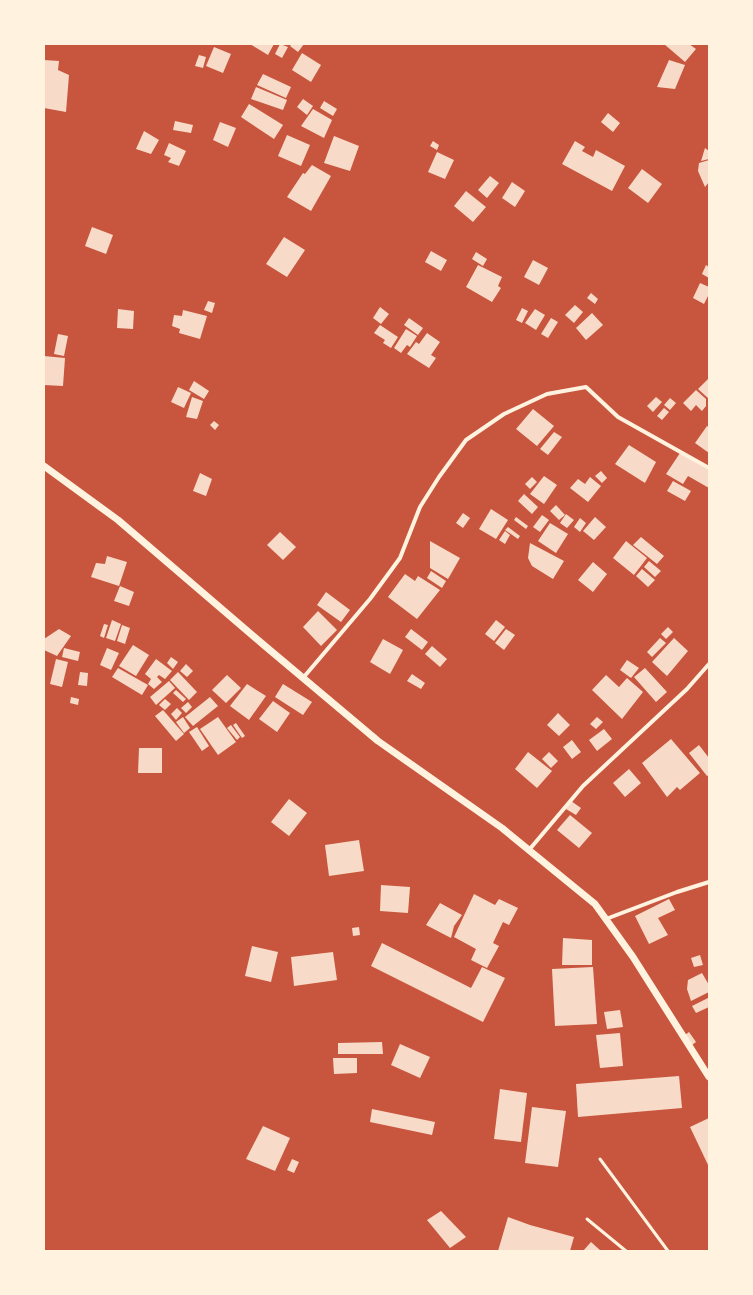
<svg xmlns="http://www.w3.org/2000/svg" width="753" height="1295" font-family="'Varela Round',sans-serif">
<rect width="100%" height="100%" fill="#c8553d"/>
<!-- building -->
<g fill="#f7dbc8">
<polygon points="250,44 274,44 268,55"/>
<polygon points="280,44 288,47 282,58 275,54"/>
<polygon points="292,44 304,44 298,52 290,46"/>
<polygon points="664,44 689,44 696,49 685,62"/>
<polygon points="214,47 231,54 223,73 206,66"/>
<polygon points="302,53 321,65 311,82 292,70"/>
<polygon points="199,55 206,57 203,68 195,66"/>
<polygon points="44,60 59,61 58,70 69,75 66,112 44,108"/>
<polygon points="669,60 685,65 675,89 657,87"/>
<polygon points="263,74 291,87 286,98 257,85"/>
<polygon points="256,87 287,100 283,110 251,99"/>
<polygon points="303,99 313,106 307,115 297,107"/>
<polygon points="324,101 337,109 333,116 320,108"/>
<polygon points="249,104 283,125 274,139 241,117"/>
<polygon points="313,109 332,120 324,138 301,126"/>
<polygon points="608,113 620,123 613,132 601,122"/>
<polygon points="175,121 193,125 191,133 173,130"/>
<polygon points="220,122 236,128 228,147 213,140"/>
<polygon points="144,131 159,140 151,154 136,149"/>
<polygon points="287,135 310,145 301,166 278,156"/>
<polygon points="334,136 359,146 350,171 324,163"/>
<polygon points="433,141 439,145 437,150 430,146"/>
<polygon points="575,141 585,147 582,151 593,157 596,150 625,166 612,191 562,164"/>
<polygon points="169,143 186,151 179,166 168,162 171,158 164,155"/>
<polygon points="705,148 709,151 709,159 701,161"/>
<polygon points="437,152 454,160 445,179 428,172"/>
<polygon points="709,160 709,182 705,187 698,171 699,163"/>
<polygon points="312,165 331,176 311,211 287,197 303,173 305,174"/>
<polygon points="642,169 662,184 648,203 628,188"/>
<polygon points="490,176 499,183 487,198 478,190"/>
<polygon points="512,182 525,191 515,207 502,198"/>
<polygon points="466,191 486,207 473,222 454,206"/>
<polygon points="92,227 113,235 106,254 85,246"/>
<polygon points="284,237 305,250 287,277 266,264"/>
<polygon points="431,251 447,260 441,271 425,262"/>
<polygon points="476,252 487,259 483,266 472,259"/>
<polygon points="533,260 548,268 539,285 524,277"/>
<polygon points="478,265 502,277 498,286 501,288 492,302 466,287"/>
<polygon points="706,265 709,267 709,278 702,274"/>
<polygon points="700,283 709,287 709,294 704,304 693,298"/>
<polygon points="591,293 598,299 595,304 587,298"/>
<polygon points="208,301 215,303 212,313 204,310"/>
<polygon points="575,305 583,312 574,323 565,315"/>
<polygon points="380,307 389,314 381,324 373,318"/>
<polygon points="522,308 528,311 522,323 516,320"/>
<polygon points="118,309 134,311 133,329 117,328"/>
<polygon points="535,309 545,315 536,330 525,323"/>
<polygon points="183,310 207,316 200,339 179,333 180,329 172,326 174,315 182,316"/>
<polygon points="592,313 603,325 586,340 576,328"/>
<polygon points="409,318 423,328 418,335 404,325"/>
<polygon points="551,318 558,322 548,338 541,334"/>
<polygon points="380,325 398,337 391,348 383,343 385,340 374,333"/>
<polygon points="406,329 417,336 410,347 407,345 401,353 394,348"/>
<polygon points="427,333 440,342 431,355 436,358 429,368 407,354 416,342 419,344"/>
<polygon points="58,334 68,336 64,356 54,354"/>
<polygon points="44,356 65,358 63,386 44,385"/>
<polygon points="709,378 709,399 698,389"/>
<polygon points="194,381 209,391 204,399 189,390"/>
<polygon points="178,387 191,393 184,408 171,402"/>
<polygon points="696,390 706,399 706,406 702,411 696,405 691,411 683,403"/>
<polygon points="192,397 203,401 197,419 186,417"/>
<polygon points="656,397 662,402 653,412 647,406"/>
<polygon points="670,398 676,403 670,410 664,405"/>
<polygon points="664,408 669,412 662,420 657,416"/>
<polygon points="533,409 554,426 537,446 516,429"/>
<polygon points="214,421 219,425 215,430 210,425"/>
<polygon points="707,426 709,427 709,453 695,443"/>
<polygon points="554,432 562,437 548,455 540,449"/>
<polygon points="629,445 656,462 645,483 615,464"/>
<polygon points="680,453 709,470 709,488 688,476 683,484 666,474"/>
<polygon points="601,471 607,478 602,483 595,476"/>
<polygon points="200,473 212,479 206,496 193,491"/>
<polygon points="544,476 557,485 544,504 530,494"/>
<polygon points="532,477 537,482 530,489 525,484"/>
<polygon points="590,477 601,486 588,502 570,488 578,479 585,484"/>
<polygon points="673,481 691,491 685,501 667,491"/>
<polygon points="524,494 538,507 532,514 518,501"/>
<polygon points="556,505 565,515 559,520 550,511"/>
<polygon points="491,509 508,520 496,539 479,529"/>
<polygon points="463,513 470,518 463,528 456,523"/>
<polygon points="566,514 574,520 567,528 560,523"/>
<polygon points="542,515 549,520 540,532 533,527"/>
<polygon points="516,517 528,526 526,529 514,520"/>
<polygon points="595,517 606,527 594,540 583,531"/>
<polygon points="580,518 586,523 580,532 574,527"/>
<polygon points="550,523 568,534 556,553 538,541"/>
<polygon points="508,527 520,536 518,539 505,530"/>
<polygon points="505,531 510,535 505,544 499,540"/>
<polygon points="280,532 296,547 283,560 267,545"/>
<polygon points="641,537 664,556 657,564 633,545"/>
<polygon points="430,541 460,558 448,579 430,568"/>
<polygon points="626,541 647,558 634,575 613,558"/>
<polygon points="530,543 564,561 553,579 532,566 528,558"/>
<polygon points="107,556 127,562 119,586 91,577 96,563 105,564"/>
<polygon points="649,561 661,571 655,577 644,567"/>
<polygon points="593,562 607,574 593,592 578,580"/>
<polygon points="642,569 655,580 648,587 636,576"/>
<polygon points="431,571 446,581 442,588 427,578"/>
<polygon points="405,574 415,581 418,576 440,590 417,619 388,597"/>
<polygon points="120,586 134,592 129,606 114,601"/>
<polygon points="326,592 350,610 341,622 317,605"/>
<polygon points="318,611 337,630 321,646 303,627"/>
<polygon points="112,620 121,624 115,641 106,638"/>
<polygon points="496,620 505,627 494,641 485,634"/>
<polygon points="104,624 108,625 104,638 100,636"/>
<polygon points="122,625 130,628 125,644 117,641"/>
<polygon points="668,627 673,632 666,639 661,634"/>
<polygon points="59,629 71,636 57,656 44,650 44,639"/>
<polygon points="411,629 428,642 422,650 405,637"/>
<polygon points="506,629 515,635 504,650 495,643"/>
<polygon points="660,638 666,643 652,657 647,652"/>
<polygon points="674,638 688,651 667,676 652,662"/>
<polygon points="383,639 403,650 390,674 370,662"/>
<polygon points="133,645 149,655 136,676 119,666"/>
<polygon points="432,646 447,659 440,667 425,654"/>
<polygon points="64,648 80,652 78,661 62,657"/>
<polygon points="107,648 119,653 111,670 100,665"/>
<polygon points="171,657 178,662 173,669 167,663"/>
<polygon points="56,659 68,662 62,687 50,684"/>
<polygon points="156,659 172,671 165,679 159,675 157,677 162,682 154,689 148,684 151,679 145,674"/>
<polygon points="627,660 639,668 631,678 620,670"/>
<polygon points="186,664 193,671 187,677 180,671"/>
<polygon points="118,668 148,685 142,695 112,677"/>
<polygon points="645,668 667,692 656,702 634,677"/>
<polygon points="80,672 88,673 87,686 78,685"/>
<polygon points="178,672 197,692 189,700 170,680"/>
<polygon points="412,674 425,683 421,689 407,681"/>
<polygon points="227,675 241,688 226,703 212,690"/>
<polygon points="606,675 619,687 627,678 643,692 622,719 592,690"/>
<polygon points="169,681 175,688 156,705 150,697"/>
<polygon points="247,684 266,696 249,720 230,706"/>
<polygon points="283,684 312,702 303,715 275,697"/>
<polygon points="176,690 186,699 183,702 173,693"/>
<polygon points="71,697 79,699 78,705 70,703"/>
<polygon points="210,697 218,706 193,726 185,717"/>
<polygon points="165,699 171,704 165,710 159,705"/>
<polygon points="273,701 290,713 277,732 259,719"/>
<polygon points="188,702 192,707 186,713 181,708"/>
<polygon points="177,708 182,713 176,720 171,714"/>
<polygon points="163,710 184,734 176,741 155,716"/>
<polygon points="558,713 570,725 559,736 547,725"/>
<polygon points="183,717 190,728 184,733 176,722"/>
<polygon points="218,717 236,742 218,755 200,729"/>
<polygon points="597,717 603,722 596,729 590,724"/>
<polygon points="236,723 245,736 242,738 233,725"/>
<polygon points="231,725 240,737 237,740 227,728"/>
<polygon points="197,727 209,746 202,751 189,732"/>
<polygon points="604,729 612,739 597,751 589,740"/>
<polygon points="671,739 700,773 680,790 677,787 667,797 642,763"/>
<polygon points="572,740 581,752 572,759 563,747"/>
<polygon points="699,745 709,758 709,775 707,776 689,753"/>
<polygon points="139,748 162,748 162,773 138,773"/>
<polygon points="528,752 552,771 537,788 515,769"/>
<polygon points="549,752 558,761 551,768 542,759"/>
<polygon points="629,769 641,783 625,797 613,783"/>
<polygon points="289,799 307,813 289,836 271,822"/>
<polygon points="571,801 581,808 576,815 566,809"/>
<polygon points="570,815 592,833 579,848 557,830"/>
<polygon points="359,840 364,871 329,876 325,845"/>
<polygon points="381,885 410,887 408,913 380,911"/>
<polygon points="474,894 495,905 499,899 518,908 509,925 503,922 493,943 499,946 487,968 471,960 476,949 454,937"/>
<polygon points="669,899 675,910 658,918 668,935 649,944 635,916"/>
<polygon points="440,903 462,915 454,926 451,938 426,925"/>
<polygon points="359,927 360,935 353,936 352,928"/>
<polygon points="563,938 592,940 592,965 562,965"/>
<polygon points="382,943 471,988 482,967 505,978 483,1022 371,966"/>
<polygon points="252,946 278,952 271,982 245,976"/>
<polygon points="333,952 337,980 294,986 291,957"/>
<polygon points="700,955 703,965 694,967 691,958"/>
<polygon points="593,967 597,1024 555,1026 552,969"/>
<polygon points="702,973 709,985 709,992 691,1001 687,989 688,980"/>
<polygon points="708,998 709,1007 696,1013 692,1006"/>
<polygon points="620,1010 623,1027 607,1029 604,1012"/>
<polygon points="689,1032 696,1042 692,1045 685,1035"/>
<polygon points="620,1033 623,1066 600,1068 596,1035"/>
<polygon points="382,1042 383,1054 338,1054 338,1043"/>
<polygon points="400,1044 430,1057 420,1078 391,1065"/>
<polygon points="333,1058 357,1058 357,1073 334,1074"/>
<polygon points="679,1076 682,1108 578,1117 576,1084"/>
<polygon points="500,1089 527,1093 521,1142 494,1139"/>
<polygon points="532,1107 566,1111 558,1167 525,1163"/>
<polygon points="372,1109 435,1122 432,1135 370,1122"/>
<polygon points="709,1118 709,1167 690,1127"/>
<polygon points="263,1126 290,1138 275,1171 246,1159"/>
<polygon points="292,1159 299,1162 294,1173 287,1170"/>
<polygon points="441,1211 466,1237 450,1248 427,1220"/>
<polygon points="508,1217 530,1225 574,1237 570,1251 498,1251"/>
<polygon points="591,1242 601,1251 583,1251"/>
</g>
<g fill="none" stroke-linecap="round" stroke-linejoin="round">
<!-- service -->
<g stroke="#fff3e0" stroke-width="3">
<polyline points="600,1159 668,1251"/>
<polyline points="587,1219 626,1251"/>
</g>
<!-- minor -->
<g stroke="#fff3e0" stroke-width="4">
<polyline points="303,678 370,599 400,558 420,507 439,477 466,440 504,414 547,394 586,387 618,417 709,468"/>
<polyline points="529,850 583,786 687,689 709,664"/>
<polyline points="606,919 677,892 709,882"/>
</g>
<!-- tertiary -->
<polyline stroke="#fff3e0" stroke-width="7" points="44,466 118,520 265,646 378,741 502,828 595,904 633,957 709,1077"/>
</g>
<!-- border -->
<rect width="753" height="1295" fill="none" stroke="#fff3e0" stroke-width="90"/>
</svg>
